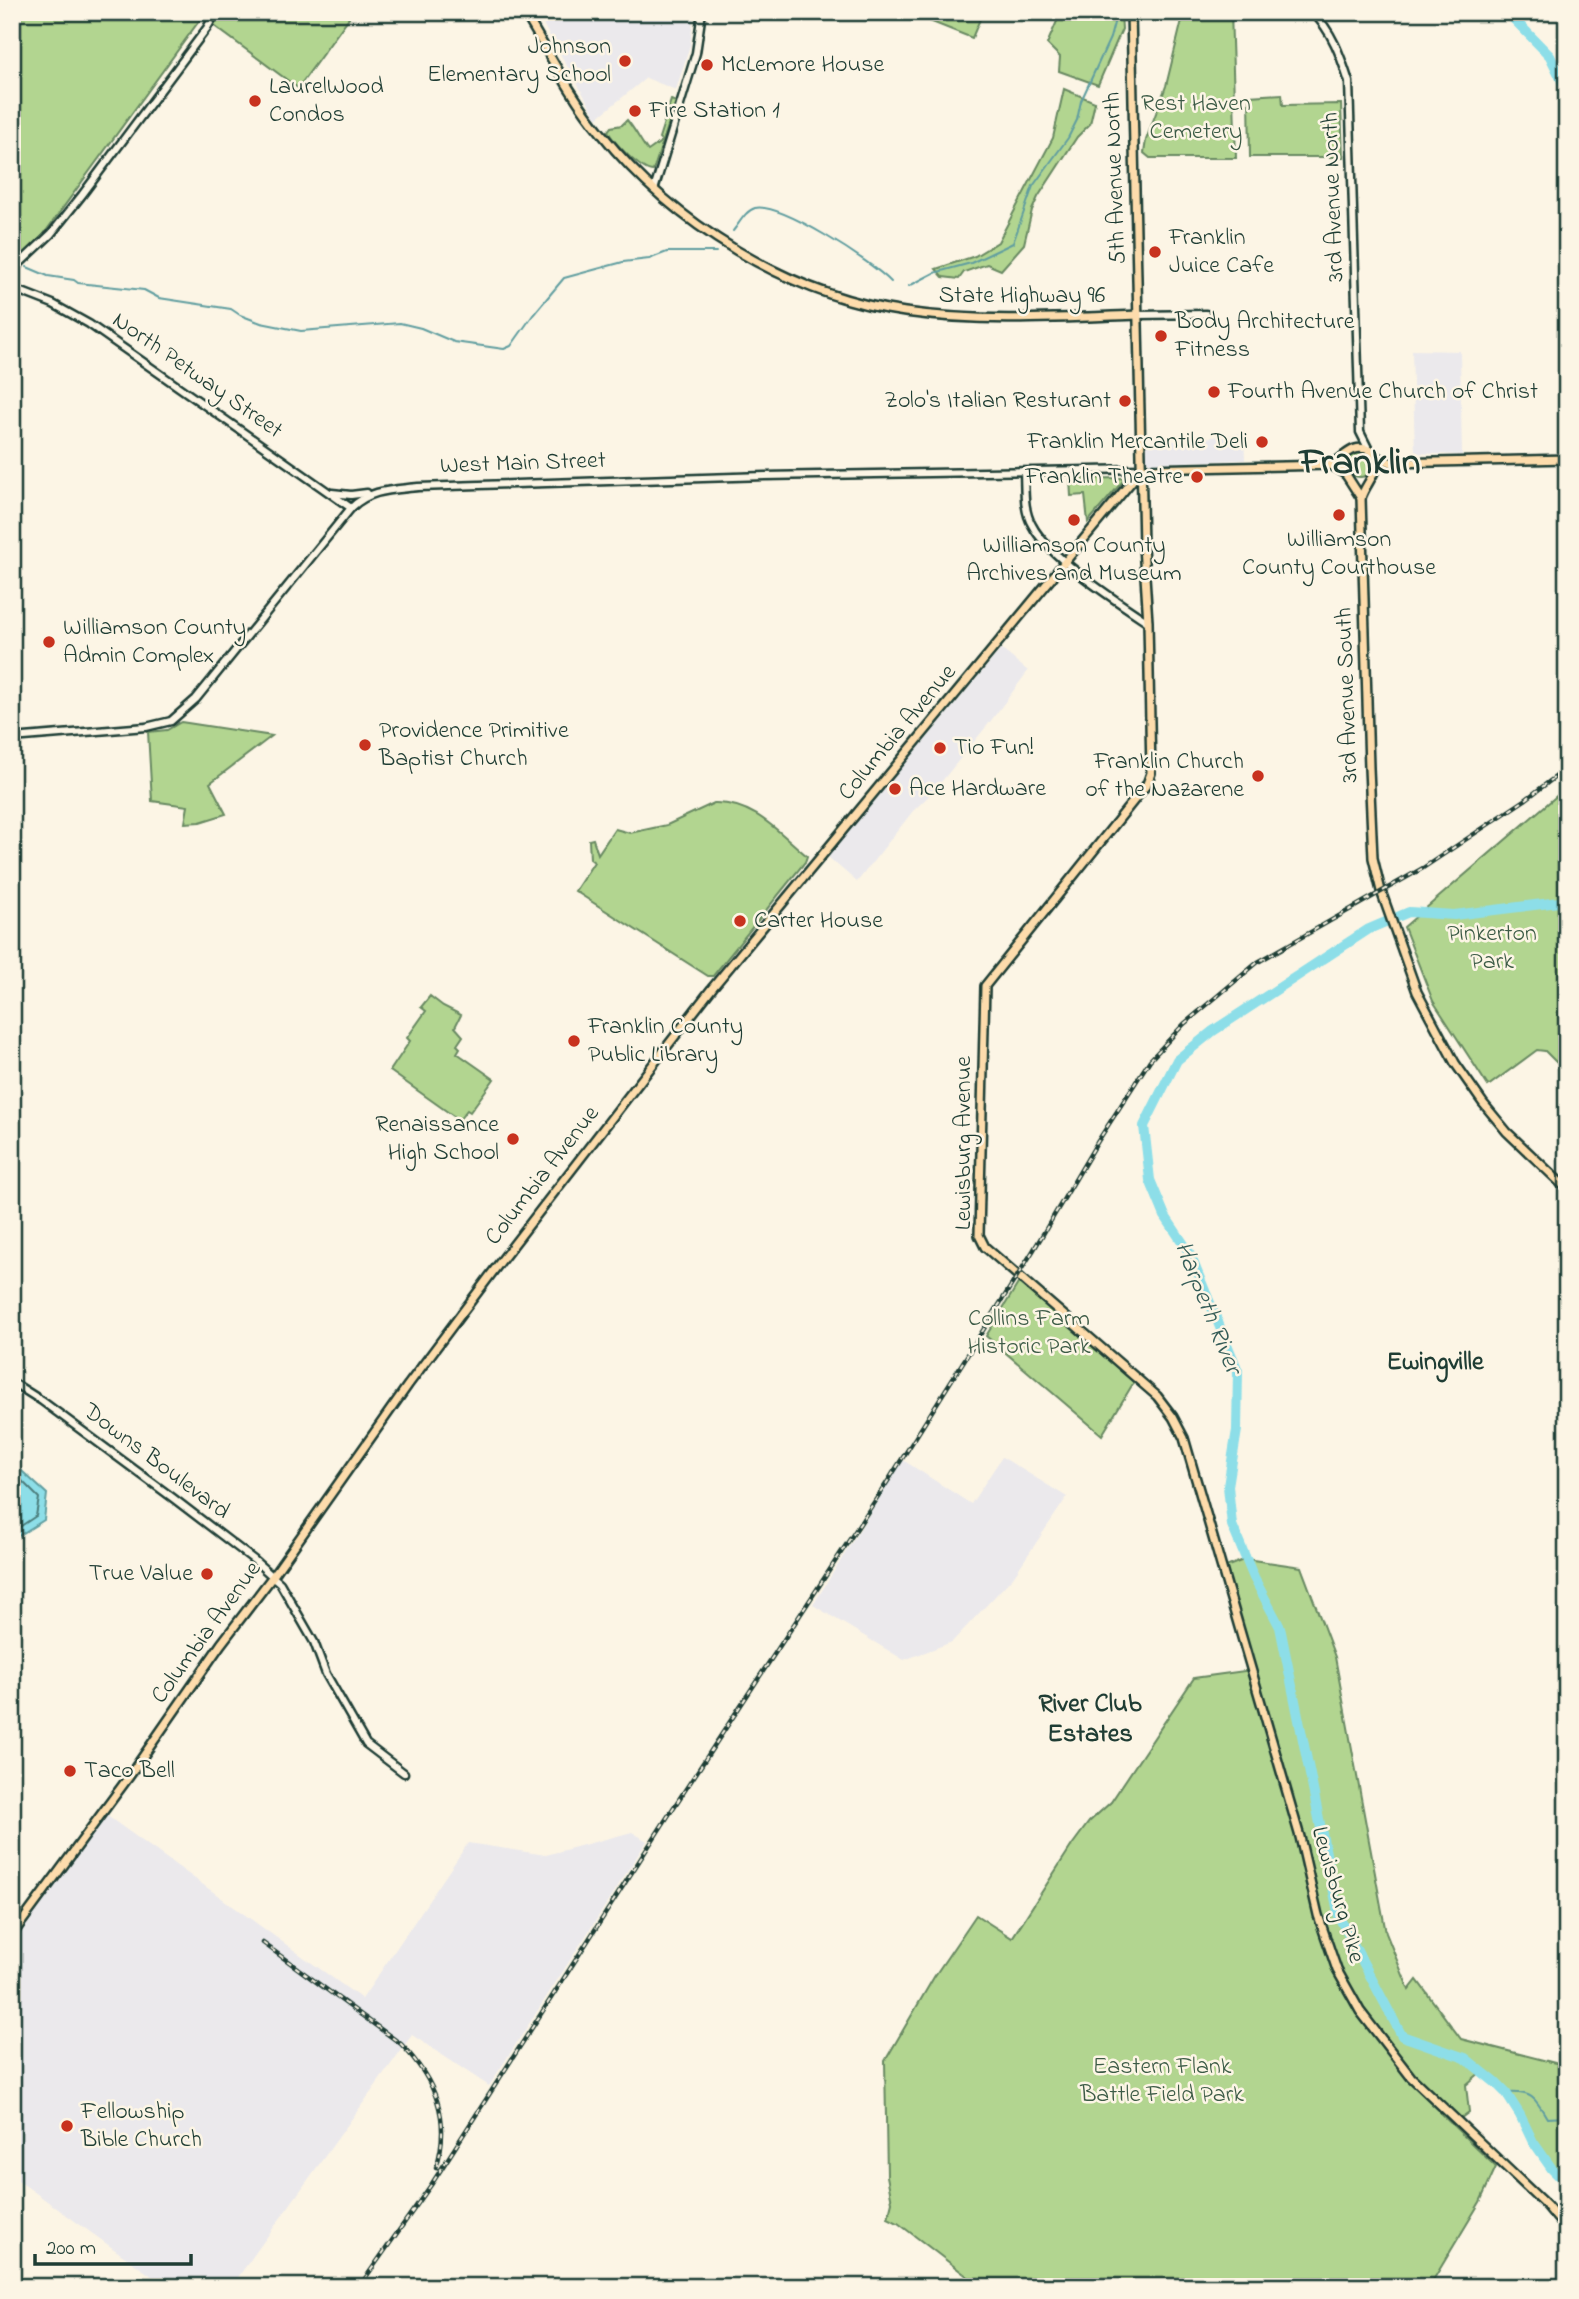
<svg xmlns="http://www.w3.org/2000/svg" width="1579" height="2299" font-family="'Indie Flower',sans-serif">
<rect width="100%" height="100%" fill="#fcf5e5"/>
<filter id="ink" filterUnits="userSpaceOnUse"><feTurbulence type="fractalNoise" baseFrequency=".0143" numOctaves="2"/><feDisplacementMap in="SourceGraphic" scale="14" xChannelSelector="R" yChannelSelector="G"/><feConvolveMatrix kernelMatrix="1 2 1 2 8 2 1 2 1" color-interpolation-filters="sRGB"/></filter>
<g filter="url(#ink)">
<!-- built -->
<g fill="#ebe9ec">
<polygon points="536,12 694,12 690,45 676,90 646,78 597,118"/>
<polygon points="1412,350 1460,351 1462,455 1415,453"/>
<polygon points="1244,433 1245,460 1149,463 1147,460 1147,442 1189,440"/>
<polygon points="1001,649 1028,671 990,722 933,792 913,811 857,882 828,857"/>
<polygon points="1002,1457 1067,1497 1013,1577 952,1642 904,1660 813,1605 903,1460 971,1504"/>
<polygon points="106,1815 362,1999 468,1843 546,1855 632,1832 647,1841 489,2086 412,2035 231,2287 167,2287 12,2176 12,1945"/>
</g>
<!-- green -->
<g fill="#b2d590" stroke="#688962" stroke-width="2">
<polygon points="12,12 353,12 298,88 202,17 38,242 12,265"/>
<polygon points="907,12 983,12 972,38"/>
<polygon points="1061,12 1121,14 1122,29 1098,85 1059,71 1060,57 1047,44"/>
<polygon points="1184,12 1231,12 1236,158 1150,158 1144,153 1146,140 1166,86"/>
<polygon points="1064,89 1095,102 1090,124 1077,137 1038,197 1032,210 1024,244 1001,270 987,264 964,272 959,279 943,277 936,269 975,256 998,242 1053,138"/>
<polygon points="1282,94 1283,105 1341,104 1343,157 1250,157 1249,96"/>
<path d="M671 100 676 102 653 171C641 171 613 142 608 131L611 127 622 125 627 120C636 131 641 142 648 151L662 141 659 138Z"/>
<circle cx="1360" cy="464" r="13"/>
<polygon points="1122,478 1124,480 1088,522 1085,495 1071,496 1070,479"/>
<polygon points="181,722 272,736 210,783 226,814 200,822 185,823 188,806 152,801 148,732 167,730"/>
<polygon points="1567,787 1567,1073 1545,1051 1537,1050 1488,1086 1433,1001 1404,927"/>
<path d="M714 803C754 802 778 832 807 856L805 862 713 976H708L575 891 594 862 590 859 589 840 593 839 598 854 615 829 630 833 667 825Z"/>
<polygon points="430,996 443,1006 461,1015 455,1027 463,1036 457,1045 460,1048 457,1053 494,1079 470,1112 467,1110 459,1120 390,1071 410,1041 407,1038 426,1011 421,1007"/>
<polygon points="1019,1282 1134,1382 1102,1435 986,1336"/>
<polygon points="1246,1559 1301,1567 1335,1657 1386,1933 1409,1990 1417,1980 1461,2039 1567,2066 1567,2184 1552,2169 1533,2142 1520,2115 1506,2093 1482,2071 1466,2085 1469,2112 1457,2121 1443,2109 1440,2113 1496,2167 1480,2202 1429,2287 981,2287 898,2223 888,2218 892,2202 887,2176 885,2061 934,1977 976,1915 1012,1938 1072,1845 1089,1822 1111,1802 1194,1678 1252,1670 1223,1568"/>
</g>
<!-- water -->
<polygon fill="#8ddee8" stroke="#619ea0" stroke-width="2" points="12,1462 47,1494 44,1520 12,1540"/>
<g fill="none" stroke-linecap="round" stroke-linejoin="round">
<!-- shore -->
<polyline stroke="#4b7d7c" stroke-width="2" points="12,1471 39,1498 36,1516 12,1532"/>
<!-- stream -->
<g stroke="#619ea0" stroke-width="2">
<path d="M733 231C739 224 745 211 755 208 780 202 872 262 891 282"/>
<polyline points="27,267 48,276 74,280 78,283 144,290 159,298 231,309 240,315 261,323 301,331 400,323 421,328 454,342 504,349 511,346 533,315 564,278 623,262 649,259 667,252 716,252"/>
<polyline points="909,286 934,273 971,263 1013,243 1033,186 1068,138 1077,120 1081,101 1110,38 1117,12"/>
<path d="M1506 2093C1531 2091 1535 2097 1547 2118L1567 2117"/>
</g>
<!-- river -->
<g stroke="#8ddee8" stroke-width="10">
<polyline points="1507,12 1550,56 1567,91"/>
<polyline points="1567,901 1454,915 1409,912 1369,929 1213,1031 1177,1060 1144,1126 1150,1180 1165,1216 1189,1252 1238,1371 1237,1430 1228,1486 1232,1525 1254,1578 1280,1627 1339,1917 1402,2036 1465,2058 1496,2083 1506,2093 1520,2115 1533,2142 1552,2169 1567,2184"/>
</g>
<defs>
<g id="secondary">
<path d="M1312 12C1332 30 1341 57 1349 82L1360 432 1369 450"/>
<polyline points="654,190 696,53 702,12"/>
<polyline points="12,276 18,265 51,234 82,195 207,28 216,12"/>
<polyline points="12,288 53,304 89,324 351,508"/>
<polyline points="1138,315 1206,314"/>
<path d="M1024 472C1025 489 1023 510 1032 525 1048 557 1118 602 1148 622"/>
<polyline points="332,493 351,495 367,493"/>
<path d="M12 738 146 727 171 721 196 699 351 508C370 489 393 490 418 487L765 476 1142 469"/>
<polyline points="12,1382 42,1401 173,1498 254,1560 280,1583 314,1642 326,1674 366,1744 404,1773"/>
</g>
<g id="primary">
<path d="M524 12C549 53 571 97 601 133 673 224 790 296 905 312 983 323 1060 318 1138 315"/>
<polyline points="1131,12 1143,546 1148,622 1151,773 1147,784 1123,814 985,986 979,1235 985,1247 1157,1396 1173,1417 1184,1438 1300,1837 1318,1915 1337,1970 1360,2011 1411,2077 1547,2206 1567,2230"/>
<polyline points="1345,456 1343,470 1361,498"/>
<polyline points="1375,456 1392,463 1567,459"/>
<path d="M1331 465C1345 457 1353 442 1371 451 1385 468 1366 481 1361 498L1369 768 1373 858 1381 891 1417 992 1455 1063 1483 1103 1507 1132 1567 1189"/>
<polyline points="1142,469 1331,465 1345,474"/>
<polyline points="12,1935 128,1778 221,1644 273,1576 408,1385 501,1261 713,987 1141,470"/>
</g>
</defs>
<!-- secondary casing -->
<use href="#secondary" stroke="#1f3d34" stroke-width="11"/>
<!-- primary casing -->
<use href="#primary" stroke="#1f3d34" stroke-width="12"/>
<!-- secondary -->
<use href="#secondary" stroke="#fcf5e5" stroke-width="6"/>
<!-- primary -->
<use href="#primary" stroke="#fddcac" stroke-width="7"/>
<defs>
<g id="rail">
<path d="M263 1943 401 2044C435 2080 452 2119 436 2168"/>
<polyline points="359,2287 431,2185 670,1813 888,1481 1033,1251 1098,1141 1150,1060 1184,1024 1258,962 1423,868 1525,800 1567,768"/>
</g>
</defs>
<!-- rail casing -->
<use href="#rail" stroke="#1f3d34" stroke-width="4.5"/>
<!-- rail -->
<use href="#rail" stroke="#fcf5e5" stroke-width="2" stroke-dasharray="5" stroke-linecap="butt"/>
</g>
</g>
<!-- markers -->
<g fill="#c8321e" stroke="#fcf5e5" stroke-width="2.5">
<circle cx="625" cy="61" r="7"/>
<circle cx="707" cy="65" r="7"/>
<circle cx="255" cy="101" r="7"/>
<circle cx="635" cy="111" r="7"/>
<circle cx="1155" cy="252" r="7"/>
<circle cx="1161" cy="336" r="7"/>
<circle cx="1214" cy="392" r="7"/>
<circle cx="1125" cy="401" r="7"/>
<circle cx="1262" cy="442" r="7"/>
<circle cx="1197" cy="477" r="7"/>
<circle cx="1339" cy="515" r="7"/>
<circle cx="1074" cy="520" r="7"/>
<circle cx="49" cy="642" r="7"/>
<circle cx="365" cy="745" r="7"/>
<circle cx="940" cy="748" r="7"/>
<circle cx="1258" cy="776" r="7"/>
<circle cx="895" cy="789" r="7"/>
<circle cx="740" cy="921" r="7"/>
<circle cx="574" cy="1041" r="7"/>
<circle cx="513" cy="1139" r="7"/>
<circle cx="207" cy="1574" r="7"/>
<circle cx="70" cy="1771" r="7"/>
<circle cx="67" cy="2126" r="7"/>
</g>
<g text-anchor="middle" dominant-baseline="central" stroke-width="5" stroke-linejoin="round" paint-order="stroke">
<!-- poi labels -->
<g font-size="24" fill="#1f3d34" stroke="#fcf5e5" text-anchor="start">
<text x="611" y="47" text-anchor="end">Johnson<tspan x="611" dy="28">Elementary School</tspan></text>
<text x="721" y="65">McLemore House</text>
<text x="269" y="87">LaurelWood<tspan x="269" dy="28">Condos</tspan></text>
<text x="649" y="111">Fire Station 1</text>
<text x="1169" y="238">Franklin<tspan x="1169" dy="28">Juice Cafe</tspan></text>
<text x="1175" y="322">Body Architecture<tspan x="1175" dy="28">Fitness</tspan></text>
<text x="1228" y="392">Fourth Avenue Church of Christ</text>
<text x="1111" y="401" text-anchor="end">Zolo's Italian Resturant</text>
<text x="1248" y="442" text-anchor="end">Franklin Mercantile Deli</text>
<text x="1183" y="477" text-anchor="end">Franklin Theatre</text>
<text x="1339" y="540" text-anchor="middle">Williamson<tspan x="1339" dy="28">County Courthouse</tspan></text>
<text x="1074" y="546" text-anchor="middle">Williamson County<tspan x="1074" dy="28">Archives and Museum</tspan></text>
<text x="63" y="628">Williamson County<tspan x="63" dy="28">Admin Complex</tspan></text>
<text x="379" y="731">Providence Primitive<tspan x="379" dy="28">Baptist Church</tspan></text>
<text x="954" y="748">Tio Fun!</text>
<text x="1244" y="762" text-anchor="end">Franklin Church<tspan x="1244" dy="28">of the Nazarene</tspan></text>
<text x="909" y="789">Ace Hardware</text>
<text x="754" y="921">Carter House</text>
<text x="588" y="1027">Franklin County<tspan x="588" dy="28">Public Library</tspan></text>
<text x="499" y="1125" text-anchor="end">Renaissance<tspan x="499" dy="28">High School</tspan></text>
<text x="193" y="1574" text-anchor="end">True Value</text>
<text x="84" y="1771">Taco Bell</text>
<text x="81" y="2112">Fellowship<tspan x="81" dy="28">Bible Church</tspan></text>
</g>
<!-- park labels -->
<g font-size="24" fill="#3c5b46" stroke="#fcf5e5">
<text x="1196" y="104">Rest Haven<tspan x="1196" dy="28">Cemetery</tspan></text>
<text x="1492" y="934">Pinkerton<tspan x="1492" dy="28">Park</tspan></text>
<text x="1029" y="1319">Collins Farm<tspan x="1029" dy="28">Historic Park</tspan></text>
<text x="1162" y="2067">Eastern Flank<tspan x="1162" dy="28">Battle Field Park</tspan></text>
</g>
<!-- street labels -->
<g font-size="24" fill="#1f3d34" stroke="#fcf5e5">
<text transform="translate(1116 178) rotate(-92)">5th Avenue North</text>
<text transform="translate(1334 197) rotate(-92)">3rd Avenue North</text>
<text x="1022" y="296">State Highway 96</text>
<text transform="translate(197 376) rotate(35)">North Petway Street</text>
<text transform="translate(523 464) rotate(-2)">West Main Street</text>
<text transform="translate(1348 695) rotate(-92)">3rd Avenue South</text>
<text transform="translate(898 733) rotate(-50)">Columbia Avenue</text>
<text transform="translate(964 1143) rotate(-90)">Lewisburg Avenue</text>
<text transform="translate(543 1176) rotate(-52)">Columbia Avenue</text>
<text transform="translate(156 1462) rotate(37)">Downs Boulevard</text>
<text transform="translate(207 1633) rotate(-54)">Columbia Avenue</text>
<text transform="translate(1337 1895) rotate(74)">Lewisburg Pike</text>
</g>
<!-- water labels -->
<g font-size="26" font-style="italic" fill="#355d58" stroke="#fcf5e5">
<text transform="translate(1207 1308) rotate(68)">Harpeth River</text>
</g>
<!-- neighbourhood labels -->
<g font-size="26" font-weight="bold" fill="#1f3d34" stroke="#fcf5e5">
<text x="1435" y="1363">Ewingville</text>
<text x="1090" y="1705">River Club<tspan x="1090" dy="30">Estates</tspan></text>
</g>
<!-- town labels -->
<g font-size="38" font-weight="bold" fill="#1f3d34" stroke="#fcf5e5">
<text x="1360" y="464">Franklin</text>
</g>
</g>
<!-- margin -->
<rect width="1579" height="2299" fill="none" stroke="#fcf5e5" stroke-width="42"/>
<rect x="21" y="21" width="1537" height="2257" fill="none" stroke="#1f3d34" stroke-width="2.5" filter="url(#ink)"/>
<!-- scale -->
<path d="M35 2254v10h156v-10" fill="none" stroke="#1f3d34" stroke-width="3.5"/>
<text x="46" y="2254" font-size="21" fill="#1f3d34" stroke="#fcf5e5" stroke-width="5" paint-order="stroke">200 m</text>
</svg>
